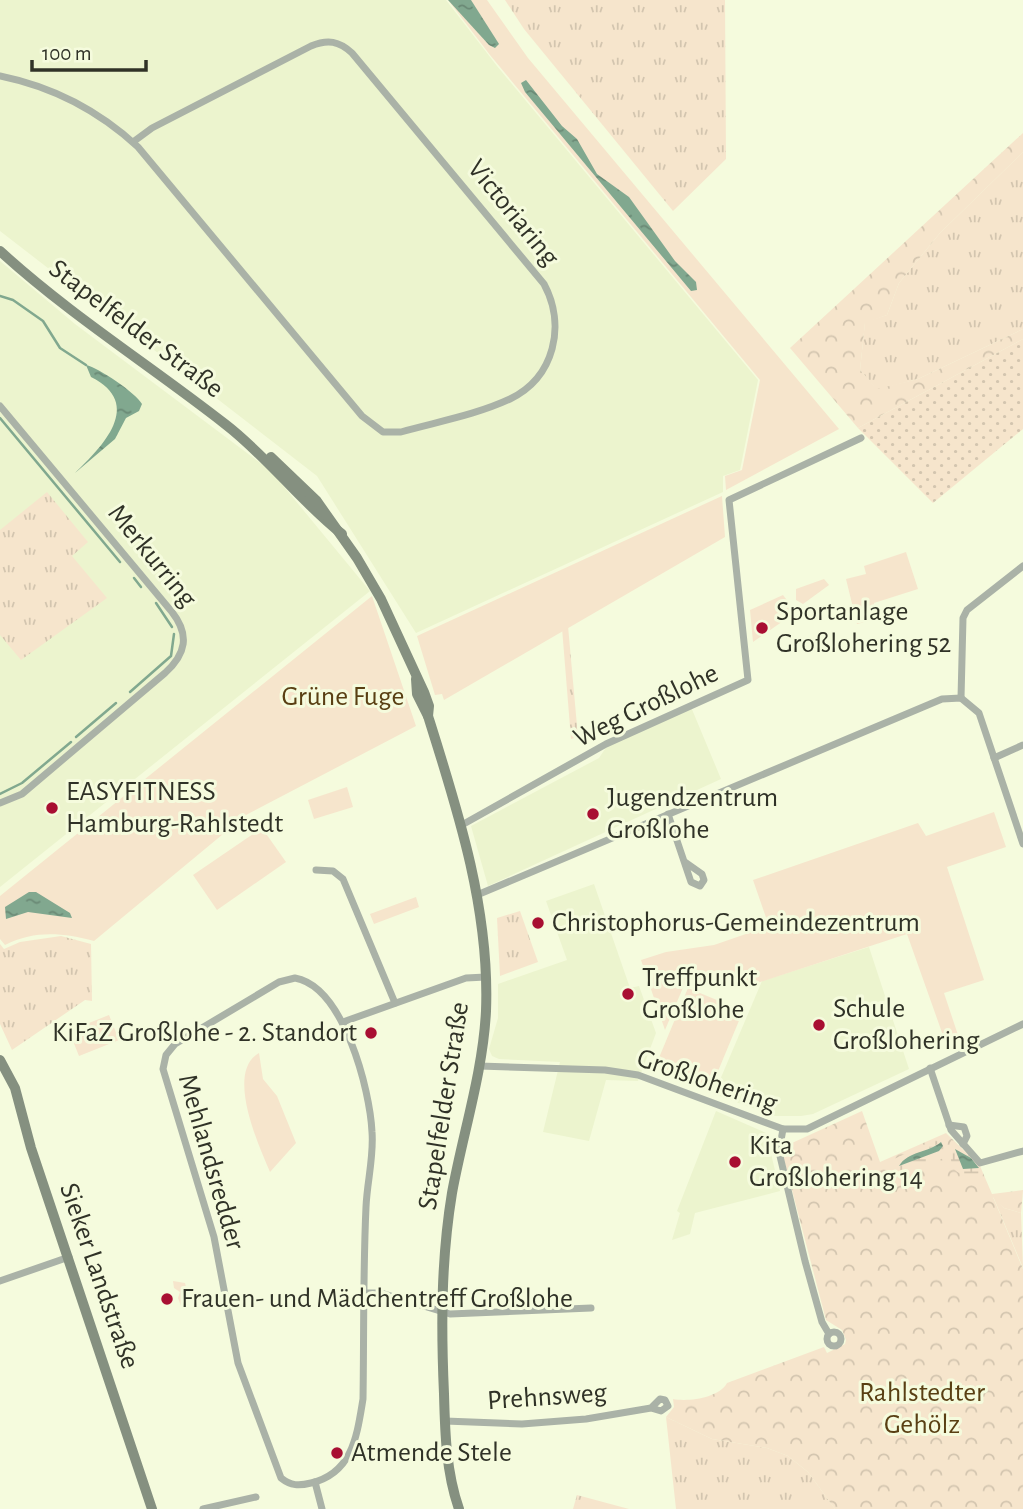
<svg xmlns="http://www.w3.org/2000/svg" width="1023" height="1509" font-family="'Alegreya Sans',sans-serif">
<defs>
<pattern id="grass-tufts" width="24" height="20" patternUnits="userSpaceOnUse" patternTransform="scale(1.75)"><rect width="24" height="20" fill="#f6e5cc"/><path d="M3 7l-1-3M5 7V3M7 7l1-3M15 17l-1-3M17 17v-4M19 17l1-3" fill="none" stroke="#d3c5af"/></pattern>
<pattern id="forest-crowns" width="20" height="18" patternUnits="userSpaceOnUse" patternTransform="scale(1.75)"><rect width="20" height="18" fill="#f6e5cc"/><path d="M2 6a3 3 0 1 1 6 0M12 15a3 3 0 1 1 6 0" fill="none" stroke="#d3c5af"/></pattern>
<pattern id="wetland-marsh" width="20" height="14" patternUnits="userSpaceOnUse" patternTransform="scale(1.75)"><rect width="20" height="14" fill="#f6e5cc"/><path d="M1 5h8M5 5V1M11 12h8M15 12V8" fill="none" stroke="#d3c5af"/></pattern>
<pattern id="garden-dots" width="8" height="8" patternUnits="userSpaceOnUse" patternTransform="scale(1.75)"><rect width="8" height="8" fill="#f6e5cc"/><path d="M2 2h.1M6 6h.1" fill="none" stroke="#d3c5af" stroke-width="1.8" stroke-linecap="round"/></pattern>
<pattern id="water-ripples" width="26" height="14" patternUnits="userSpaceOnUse" patternTransform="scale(1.75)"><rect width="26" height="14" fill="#81a88f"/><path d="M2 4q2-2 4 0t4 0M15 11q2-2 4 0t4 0" fill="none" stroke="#6a8975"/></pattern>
</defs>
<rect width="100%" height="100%" fill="#f5fbdd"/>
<!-- built -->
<g fill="#ecf4ce">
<polygon points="0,0 446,0 497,66 758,380 740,470 723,476 723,492 416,633 317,476 0,231"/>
<polygon points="0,261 75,324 271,471 370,591 0,887"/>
<polygon points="691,707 721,779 488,886 471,826 599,758 607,746"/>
<polygon points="594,884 630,988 639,986 656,1033 638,1081 606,1080 589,1141 543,1132 560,1062 499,1059 492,1056 489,1049 498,1018 498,984 567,960 546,901"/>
<polygon points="869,947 909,1069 813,1114 801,1116 775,1116 714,1094 762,981"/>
<polygon points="716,1111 766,1133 780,1191 695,1213 690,1234 672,1240 680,1213 677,1211"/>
</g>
<!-- grass -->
<g fill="url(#grass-tufts)">
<polygon points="505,0 725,0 726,159 673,211 524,29"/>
<polygon points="1023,152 1023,329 918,379 877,390 860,370 865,322 887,315 899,283 940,233"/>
<polygon points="47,492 88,542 72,556 107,598 21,660 0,635 0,530"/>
<polygon points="568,626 578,737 571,739 562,628"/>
<polygon points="520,911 538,962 500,976 497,918"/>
<polygon points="61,936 91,944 92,1001 85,1000 12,1050 0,1024 0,944 4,949 20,942"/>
<polygon points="992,1194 1004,1208 1021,1213 1023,1268"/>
<polygon points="666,1417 712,1439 767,1448 788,1456 808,1472 835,1509 676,1509"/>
<polygon points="577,1495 629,1509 573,1509"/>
</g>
<!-- forest -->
<g fill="url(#forest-crowns)">
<polygon points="1023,133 1023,152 940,233 899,283 887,315 865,323 860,370 877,389 918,379 1023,329 1023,339 858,428 790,348"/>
<path d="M862 1111 880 1162 946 1133 980 1166 992 1194 1023 1190 1021 1213 1004 1208 993 1197 1023 1269V1509H835L808 1472 788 1456 767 1448 712 1439 666 1417 674 1407 673 1399C688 1402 719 1398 727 1383L824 1347 827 1353 845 1344 846 1340 842 1330 826 1320 781 1148Z"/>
</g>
<!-- wetland -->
<g fill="url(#wetland-marsh)">
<polygon points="935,1140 941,1142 900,1165 939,1151 942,1142 946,1145 945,1158 897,1171 891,1169 894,1159"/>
<path d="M951 1140 971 1158 957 1149 979 1167 982 1173C952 1179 949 1168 951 1140Z"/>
</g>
<!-- park -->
<g fill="#f6e5cc">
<polygon points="448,0 487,0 528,58 839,429 726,490 725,476 742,470 760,380 490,55"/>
<polygon points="722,496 725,537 444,700 442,694 435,695 417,636"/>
<polygon points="906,552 918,589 874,603 877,619 857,624 846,579 866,574 864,566"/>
<polygon points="824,579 829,585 803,604 796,600 796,589"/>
<polygon points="783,595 796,612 753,642 750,610"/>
<path d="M372 596 416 726 246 815 94 941C63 933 35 930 5 945L0 939V896Z"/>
<polygon points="347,787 353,807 314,819 308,800"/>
<polygon points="994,812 1006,847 947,867 984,980 944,993 958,1035 945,1041 907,934 748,986 685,983 665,1030 641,960 666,952 714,945 769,926 753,880 918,823 926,836"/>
<polygon points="262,828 286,862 217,910 193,875"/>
<polygon points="416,897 419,907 374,924 370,914"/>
<polygon points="688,988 743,1011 711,1088 656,1065"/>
<polygon points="109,1015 119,1040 79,1056 69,1031"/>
<path d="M259 1053 263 1079 277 1096 296 1143 270 1172C259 1146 225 1072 259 1053Z"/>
<polygon points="173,1281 185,1283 189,1299 181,1306 178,1298 180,1292 174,1288"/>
</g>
<!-- garden -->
<polygon fill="url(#garden-dots)" points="1023,339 1023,429 933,503 858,428"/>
<!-- water -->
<g fill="url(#water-ripples)">
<polygon points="448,0 471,0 499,44 495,48 489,45"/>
<polygon points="526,80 562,126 577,139 597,174 629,197 675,261 696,282 697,290 691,291 525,92 521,83"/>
<path d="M86 365C99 368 136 393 142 404L139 411 126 418 115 439 75 473C102 447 145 404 91 377Z"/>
<polygon points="29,892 36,892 70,913 72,918 28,912 6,919 5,907"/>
<path d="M941 1142 943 1146 939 1151 899 1166C908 1151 928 1153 941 1142Z"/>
<polygon points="955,1149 971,1158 979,1168 963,1169"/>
</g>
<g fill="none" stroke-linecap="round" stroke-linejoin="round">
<!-- stream -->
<g stroke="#81a88f" stroke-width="2.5">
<polyline points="0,296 13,300 43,321 60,348 86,365"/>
<polyline points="0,418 120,562"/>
<polyline points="134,578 141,587"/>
<polyline points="156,603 172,627"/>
<polyline points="130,692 171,656 174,634"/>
<polyline points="76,737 116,703"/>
<polyline points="0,794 22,783 71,742"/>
</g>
<!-- street -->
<g stroke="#aab2a7" stroke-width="7">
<path d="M0 76C54 87 98 110 138 147L362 416 383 432H401C436 422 476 415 510 399 555 377 566 325 544 284L352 53C339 41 328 39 311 46L152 128 133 142"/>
<path d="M0 406 172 612C190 635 186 654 165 673L22 794 0 803"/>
<polyline points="961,698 963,618 967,610 1023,566"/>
<polyline points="994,758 1023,745"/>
<polyline points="668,814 691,882 700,886 704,880 702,874 685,862"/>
<polyline points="460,826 606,744 748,680 729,500 861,438"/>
<polyline points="316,870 333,871 343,879 395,1003"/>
<polyline points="477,895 942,699 961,698 979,713 1023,844"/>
<path d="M295 978C344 987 370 1090 372 1132 374 1157 367 1182 366 1207 363 1271 364 1335 363 1399 357 1435 353 1473 311 1483 299 1486 291 1486 281 1478L238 1363 214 1237 163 1069 166 1055 175 1044 279 982Z"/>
<polyline points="343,1022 466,978 486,977"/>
<polyline points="479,1066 605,1070 638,1075 783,1129 807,1129 1023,1024"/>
<polyline points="930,1068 951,1130 980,1163 1023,1151"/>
<polyline points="949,1125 964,1127 967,1136 963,1144"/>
<polyline points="783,1129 779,1152 805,1261 822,1322 829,1334"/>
<polyline points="0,1281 69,1257"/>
<polyline points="364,1293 381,1293 450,1314 591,1308"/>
<circle cx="834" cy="1339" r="7"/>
<polyline points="445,1421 522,1424 586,1419 651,1408 661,1411 668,1406 665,1400 660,1399 651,1408"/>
<polyline points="315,1482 322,1509"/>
<polyline points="203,1509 256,1497"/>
</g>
<!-- secondary -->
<g stroke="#859080" stroke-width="10">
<path d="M0 251C70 315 151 366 225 424 268 457 300 501 342 534"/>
<polyline points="271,457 316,500 357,558 381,599 424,692 429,706 428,716"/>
<path d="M416 679 417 694 428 716C458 811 490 910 486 1011 483 1072 463 1133 452 1193 441 1260 441 1326 444 1394 445 1432 446 1472 459 1509"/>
<polyline points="0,1060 15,1088 31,1148 152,1509"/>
</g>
</g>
<!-- markers -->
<g fill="#a80f32" stroke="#f5fbdd" stroke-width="2.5">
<circle cx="762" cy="628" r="7"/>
<circle cx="52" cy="808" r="7"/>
<circle cx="593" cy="814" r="7"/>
<circle cx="538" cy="923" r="7"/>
<circle cx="628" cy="994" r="7"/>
<circle cx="819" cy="1025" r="7"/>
<circle cx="371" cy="1033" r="7"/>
<circle cx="735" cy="1162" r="7"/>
<circle cx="167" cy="1299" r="7"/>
<circle cx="337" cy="1453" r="7"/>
</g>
<g text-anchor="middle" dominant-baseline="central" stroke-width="6" stroke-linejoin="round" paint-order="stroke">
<!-- street labels -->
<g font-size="28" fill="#303227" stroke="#f5fbdd">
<text transform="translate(513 213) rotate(51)">Victoriaring</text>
<text transform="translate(136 329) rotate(37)">Stapelfelder Straße</text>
<text transform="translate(152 556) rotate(51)">Merkurring</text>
<text transform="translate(646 706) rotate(-26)">Weg Großlohe</text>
<text transform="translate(707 1081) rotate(19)">Großlohering</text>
<text transform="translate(444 1106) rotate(-81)">Stapelfelder Straße</text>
<text transform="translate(211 1162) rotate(74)">Mehlandsredder</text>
<text transform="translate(99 1276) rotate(71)">Sieker Landstraße</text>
<text transform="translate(547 1397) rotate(-4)">Prehnsweg</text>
</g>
<!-- poi labels -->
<g font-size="28" fill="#303227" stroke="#f5fbdd" text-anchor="start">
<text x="776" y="612">Sportanlage<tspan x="776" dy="32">Großlohering 52</tspan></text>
<text x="66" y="792">EASYFITNESS<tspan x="66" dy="32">Hamburg-Rahlstedt</tspan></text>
<text x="607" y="798">Jugendzentrum<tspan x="607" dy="32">Großlohe</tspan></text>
<text x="552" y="923">Christophorus-Gemeindezentrum</text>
<text x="642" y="978">Treffpunkt<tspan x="642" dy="32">Großlohe</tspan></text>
<text x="833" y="1009">Schule<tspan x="833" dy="32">Großlohering</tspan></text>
<text x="357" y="1033" text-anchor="end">KiFaZ Großlohe - 2. Standort</text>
<text x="749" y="1146">Kita<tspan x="749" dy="32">Großlohering 14</tspan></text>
<text x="181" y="1299">Frauen- und Mädchentreff Großlohe</text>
<text x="351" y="1453">Atmende Stele</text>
</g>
<!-- park labels -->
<g font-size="28" fill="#593f13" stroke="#f5fbdd">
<text x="343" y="697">Grüne Fuge</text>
<text x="922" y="1393">Rahlstedter<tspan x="922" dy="32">Gehölz</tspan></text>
</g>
</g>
<!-- scale -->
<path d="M32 60v10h114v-10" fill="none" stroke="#303227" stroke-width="3.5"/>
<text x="42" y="60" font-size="21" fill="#303227" stroke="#f5fbdd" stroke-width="5" paint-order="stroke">100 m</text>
</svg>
